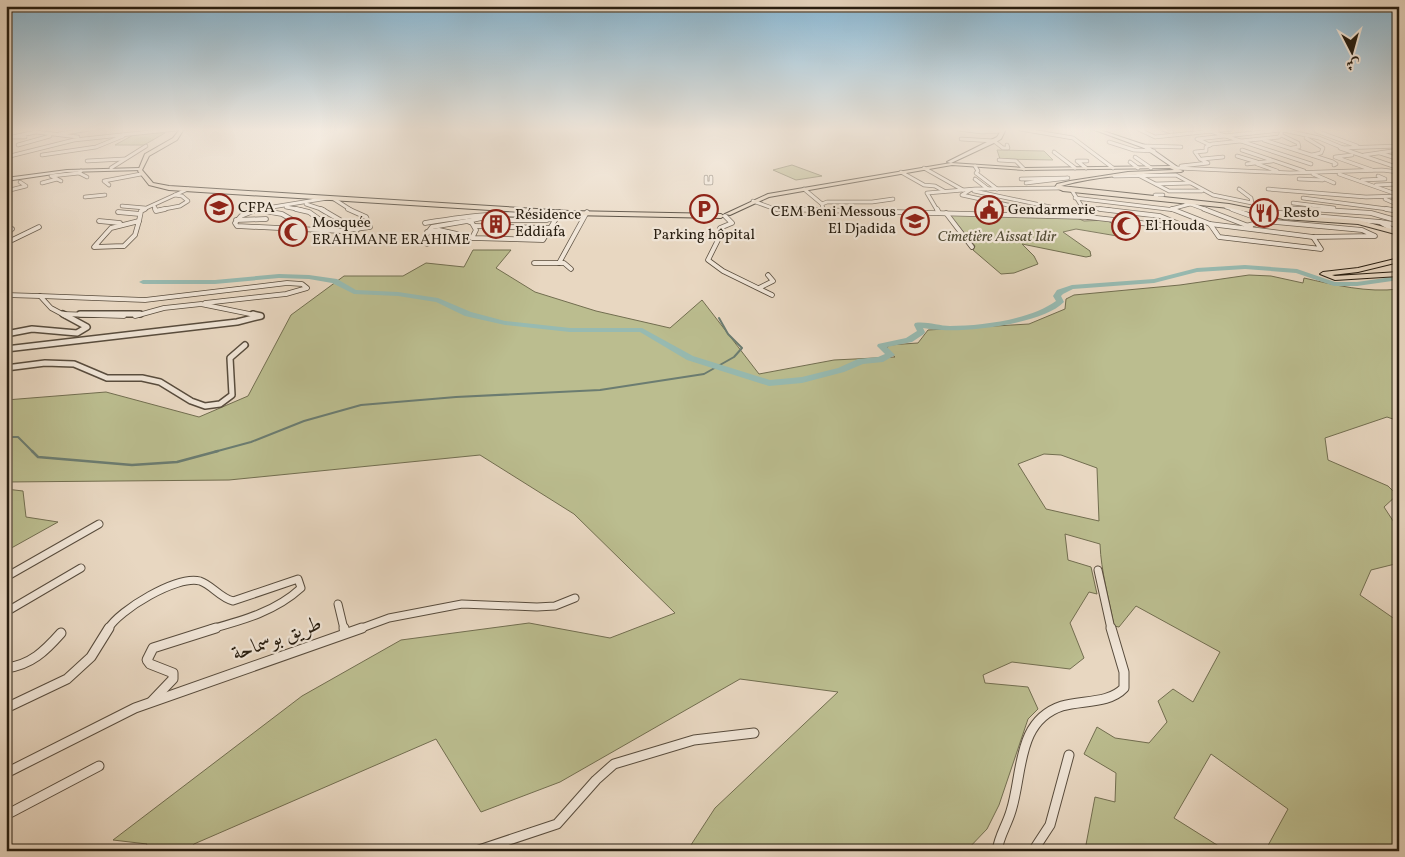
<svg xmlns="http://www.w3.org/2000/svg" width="1405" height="857" font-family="Vollkorn,Amiri,serif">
<rect width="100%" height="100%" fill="#e8d7c1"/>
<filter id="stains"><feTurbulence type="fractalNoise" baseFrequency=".004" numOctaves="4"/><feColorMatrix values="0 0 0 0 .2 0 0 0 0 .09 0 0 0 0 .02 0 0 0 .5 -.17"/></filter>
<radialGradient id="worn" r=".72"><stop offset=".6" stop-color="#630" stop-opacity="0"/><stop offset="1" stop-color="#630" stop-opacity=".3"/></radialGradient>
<!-- green -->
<g fill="#bbbd8f" stroke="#726e50" fill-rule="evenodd">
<polygon points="137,133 165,133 144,145 115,145"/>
<polygon points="997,150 1044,151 1053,160 1000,159"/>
<polygon points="792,165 822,176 796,180 773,170"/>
<polygon points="948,213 1077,218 1084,221 1107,220 1129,236 1123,237 1076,229 1063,232 1090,251 1091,256 1086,257 1022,244 1034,256 1038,264 1014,273 1001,274 973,250 975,246"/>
<path d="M473 250H511L496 268 535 292 596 311 670 328 702 300 759 374 834 360 895 357 886 349 889 345 918 343 928 330 1029 324 1065 309 1066 299 1074 295 1180 285 1249 275 1271 276 1303 283 1304 278C1335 285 1367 293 1399 289V421L1387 417 1325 438 1328 460 1388 486 1397 495 1384 507 1399 530V563L1371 570 1360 595 1399 622V851H1265L1288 809 1211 754 1174 818 1225 850H1085L1095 797 1115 802 1116 773 1084 754 1097 727 1115 738 1149 743 1167 722 1158 701 1173 689 1193 702 1220 652 1136 606 1119 627 1114 626C1109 598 1101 572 1100 544L1065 534 1068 560 1091 567 1097 594 1089 592 1070 623 1084 658 1070 669 1012 662 983 675 985 683 1028 687 1038 709 1028 719 999 805 987 829 966 851H687L715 808 838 692 740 679 560 782 481 812 436 739 194 844 188 851H143L147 844 113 840 302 696 401 640 529 623 610 638 675 613 574 514 480 455 229 480 6 482V400L106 392 199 417 248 396 291 315 344 276H403L426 263 464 267ZM1044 454 1061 455 1097 468 1099 521 1046 509 1018 464Z"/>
<polygon points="6,489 23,491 26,517 58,522 6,551"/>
</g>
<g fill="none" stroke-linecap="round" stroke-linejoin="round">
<!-- stream-far1 -->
<g stroke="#6b7c71" stroke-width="2">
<polyline points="6,437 18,437 33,452"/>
<polyline points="214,452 251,442 304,421 361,405 456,397 600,390 704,374 734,357 742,348 728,334 719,318"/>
</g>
<!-- stream -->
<polyline stroke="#6b7c71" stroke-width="2.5" points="32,451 38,457 132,465 177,462 218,451"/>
<!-- river -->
<path fill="#97bab1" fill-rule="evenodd" d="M1245 265 1297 269 1335 282H1357L1399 276V280L1357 286H1334L1296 273 1245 269 1197 272 1154 283 1073 289 1063 294 1061 296 1064 302C1044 323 971 332 942 330 936 330 930 329 923 328L925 332 924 334 912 342 887 347 895 355 883 362 863 364 844 372 802 383 769 386 687 360 640 332H570L505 325 465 316 436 302 398 296 354 294 332 283 309 279 279 278 215 284H143L139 282 143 280H215L279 274 309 275 337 279 356 290 398 292 438 298 471 312 505 321 570 328H642L693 356 770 380 802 377 838 368 858 359 878 357 885 354 877 346 878 344 906 338 917 331 914 325 915 323C926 321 939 326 950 326 981 326 1030 320 1056 301L1053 296 1057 290 1072 285 1154 279 1197 268Z"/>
<defs>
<g id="minor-far4">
<polyline points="958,129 982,132 1002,131"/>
<polyline points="1020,129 1073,138 1113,168"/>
<polyline points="1096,129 1116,129"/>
<polyline points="1138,129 1155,137 1232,129"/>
<polyline points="1162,129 1172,132"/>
<polyline points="1204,129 1311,164"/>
<polyline points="1316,131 1357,146"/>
<polyline points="59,134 90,129"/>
<polyline points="1281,135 1298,143 1299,147 1292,148"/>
<polyline points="25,137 12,137 36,132 78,137"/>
<polyline points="1306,138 1323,148 1321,153 1312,155"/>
<polyline points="961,139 994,141 1003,148 1008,148 1007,145"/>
<polyline points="1264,140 1333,162 1336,164 1334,165"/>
<polyline points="1109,142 1134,150 1154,151"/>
<polyline points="18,145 50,136"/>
<polyline points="1210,145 1197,139 1280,130"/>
<polyline points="1144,146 1181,147"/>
<polyline points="1399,146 1340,148 1399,168"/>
<polyline points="1242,150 1304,171"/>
<polyline points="1054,152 1075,168"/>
<polyline points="1380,153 1399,159"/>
<polyline points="42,155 96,147 123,136"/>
<polyline points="1352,155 1335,157 1372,170"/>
<polyline points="1364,155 1399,150"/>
<polyline points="1237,156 1257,162"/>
<polyline points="6,157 74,140 177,129"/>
<polyline points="1135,157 1151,168"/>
<polyline points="1202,159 1223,157"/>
<polyline points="999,160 1016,161 1024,169"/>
<polyline points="87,161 124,159"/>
<polyline points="1130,162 1138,168"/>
<polyline points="1247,164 1272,161"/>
<polyline points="1257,164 1277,171"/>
<polyline points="975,166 978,171 976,173 997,189"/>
<polyline points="1181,166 1208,163 1200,159 1195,152 1206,151 1206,147 1212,144 1279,137 1283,130 1319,138 1343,148"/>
<polyline points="111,168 146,146"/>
<polyline points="924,168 963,190"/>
<polyline points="1086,168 1077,161 1087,161"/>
<polyline points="1177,168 1290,173 1382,170 1399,172"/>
<polyline points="81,171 79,173 87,177"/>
<polyline points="901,172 924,185 935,186 944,191"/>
<polyline points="6,173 6,175"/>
<polyline points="1313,174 1334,183"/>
<polyline points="1339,174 1399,195"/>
<polyline points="1138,175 1169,191 1202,191"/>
<polyline points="1114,176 1176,175 1213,195 1252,203 1265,210"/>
<polyline points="706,177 706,183 711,183 711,177"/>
<polyline points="975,179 988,189"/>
<polyline points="1021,179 1068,178 1026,183"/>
<polyline points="1299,179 1323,180"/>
<polyline points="1362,180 1385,179 1378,176"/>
<polyline points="61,181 51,176 79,173"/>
<polyline points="42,183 57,179"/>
<polyline points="1156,184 1190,183"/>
<polyline points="109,185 104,181 141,174"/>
<polyline points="1376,185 1399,184"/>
<polyline points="804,189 822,204"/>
<polyline points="1071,189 1084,210"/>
<polyline points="1239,189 1251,198 1252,203"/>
<polyline points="1268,189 1366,197 1399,196"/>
<polyline points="970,190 962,195 1031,210"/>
<polyline points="6,191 26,186 20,182"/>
<polyline points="974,191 1055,208"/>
<polyline points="85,197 105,195"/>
<polyline points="1075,198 1175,210"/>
<polyline points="1157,198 1155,195 1163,195"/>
<polyline points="1303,198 1395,210"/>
<polyline points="334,199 351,210"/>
<polyline points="1385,199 1399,205"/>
<polyline points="753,201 775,209 787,210"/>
<polyline points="1185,202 1207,210"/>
<polyline points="1293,203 1334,208"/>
<polyline points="306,204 324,210"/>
<polyline points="122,206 145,208"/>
<polyline points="154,206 156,210"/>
<polyline points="286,207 302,210"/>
<polyline points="1081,207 1111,210"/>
<polyline points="1226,207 1236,210"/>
<polyline points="1171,209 1190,204"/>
<polyline points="142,210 188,189"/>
<polyline points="159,210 180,206 188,201 182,196 175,195"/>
<polyline points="254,210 328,198"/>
<polyline points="823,210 822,204 827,202 872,202 893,199"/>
<polyline points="937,210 927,193 975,189 1062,188"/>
<polyline points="1293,210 1291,208 1330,210"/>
</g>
<g id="minor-far3">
<polyline points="155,209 156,211 165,209"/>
<polyline points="258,209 241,216 235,223 237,226 341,231 370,227 366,217 348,209"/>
<polyline points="296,209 309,212 333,229"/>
<polyline points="321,209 357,230"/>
<polyline points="777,209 1088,217 1194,229"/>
<polyline points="823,209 823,212"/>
<polyline points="937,209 939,213"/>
<polyline points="1025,209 1038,212"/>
<polyline points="1083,209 1088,217"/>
<polyline points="1100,209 1160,216 1184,226"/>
<polyline points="1172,209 1210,224 1219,237 1321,249 1313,237"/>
<polyline points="1204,209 1251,227"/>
<polyline points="1262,209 1274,216"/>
<polyline points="1292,209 1296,215"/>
<polyline points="1310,209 1371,213 1399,221"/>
<polyline points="1386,209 1399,211"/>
<polyline points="265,211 282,214 303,226 303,229"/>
<polyline points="118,212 140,214"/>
<polyline points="1269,212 1380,222"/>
<polyline points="946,213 972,247"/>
<polyline points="725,216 732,223 720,228 719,238 708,260 723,271 772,295"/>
<polyline points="236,220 266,219"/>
<polyline points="99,221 120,223"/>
<polygon points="139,221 135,235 124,246 94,247 111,228"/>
<polyline points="139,221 141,211 145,209"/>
<polyline points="468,221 490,216 496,220 547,220"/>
<path d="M425 223C468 216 512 209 555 220"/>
<polyline points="1210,224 1313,237 1375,236 1362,230 1265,221 1232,209"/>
<polyline points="475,226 550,228"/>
<polyline points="1246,226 1265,221"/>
<polyline points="6,229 12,229 6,234"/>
<polyline points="1395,231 1380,222 1399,225"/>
<polyline points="427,232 439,230 457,234"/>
<polyline points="6,243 39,227"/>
<polyline points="427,244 426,235 432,227 467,221 472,223 476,230 472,238 543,240 560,212"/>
<polyline points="534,263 564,263 571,269"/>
<polyline points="559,263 587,212"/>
<polyline points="759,288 773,281 768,275"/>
<polyline points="6,295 40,296 51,308 66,316"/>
<polyline points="40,296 145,300 287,283 302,284 307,288 286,294 205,303"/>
<polyline points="63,314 124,316"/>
<polyline points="135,316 164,308 201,304 260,316"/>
</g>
<g id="minor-far2">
<polyline points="80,314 140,314"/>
<polyline points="6,334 32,329 77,333 87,327 63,314"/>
<polyline points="6,349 237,322 261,316 253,314"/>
<polyline points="6,368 45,363 74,364 107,378 142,378 160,382 191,401 205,406 220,404 232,395 230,358 245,345"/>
</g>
<g id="minor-far1">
<polyline points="1098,570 1111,629"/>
<polyline points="6,577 99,524"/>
<polyline points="338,604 344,629"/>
<polyline points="6,612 81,568"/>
<path d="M108 629C119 610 177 575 200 581 212 585 220 598 233 601L298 579 301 588C276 611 244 620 211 629"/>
<polyline points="359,629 389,618 462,604 537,607 555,606 575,598"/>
</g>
<g id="minor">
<polyline points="344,628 345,633"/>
<path d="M6 668C31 665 45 651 61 633"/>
<polyline points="152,701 173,679 173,673 150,664 147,660 153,648 216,628"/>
<polyline points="6,708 67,679 91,657 109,628"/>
<polyline points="6,773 135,708 362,628"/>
<polyline points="6,815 99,766"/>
<polyline points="476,851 557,824 596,780 614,764 694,740 754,733"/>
<path d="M997 851C999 836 1007 825 1011 811 1023 774 1016 721 1062 706 1082 700 1109 704 1124 688V672L1111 628"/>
<polyline points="1033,851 1050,825 1069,755"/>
</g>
<g id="secondary">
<polygon points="1002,129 1006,129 1001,139 996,142 951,163 947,162 997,137"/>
<polygon points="1092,129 1097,129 1148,146 1179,168 1175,169 1144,148"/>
<polygon points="140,168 142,169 142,170 67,172 6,181 6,178 67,170"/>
</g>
<g id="primary">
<polygon points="180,129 184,129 177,140 149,156 142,170 153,183 169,186 569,211 721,214 724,216 721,218 569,215 169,190 149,185 138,171 145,154 173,138"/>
<path d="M951 163 1024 168 1171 166 1183 171 1181 172C1141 174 1099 175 1061 186L1229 204 1283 215 1358 220 1399 231V235L1358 224 1283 219 1229 208 1063 191 1055 187 1057 184 1070 181 1128 172 1174 170 1170 168 1024 170 952 165 769 197 730 215 725 214 768 194Z"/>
<polygon points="1399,258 1399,262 1358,272 1332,275 1335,276 1399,272 1399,276 1335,280 1320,274 1323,272 1358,268"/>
</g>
</defs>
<!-- minor-far4 casing -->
<use href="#minor-far4" stroke="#584c3d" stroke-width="4.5"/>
<!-- minor-far3 casing -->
<use href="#minor-far3" stroke="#584c3d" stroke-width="5.5"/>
<!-- minor-far2 casing -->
<use href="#minor-far2" stroke="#584c3d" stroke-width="8"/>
<!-- minor-far1 casing -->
<use href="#minor-far1" stroke="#584c3d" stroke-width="9"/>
<!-- minor casing -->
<use href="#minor" stroke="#584c3d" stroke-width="11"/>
<!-- secondary casing -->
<use href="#secondary" stroke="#281e11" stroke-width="2"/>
<!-- primary casing -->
<use href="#primary" stroke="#281e11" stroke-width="2"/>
<!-- minor-far4 -->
<use href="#minor-far4" stroke="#f0e5d7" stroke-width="3"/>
<!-- minor-far3 -->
<use href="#minor-far3" stroke="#f0e5d7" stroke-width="4"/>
<!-- minor-far2 -->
<use href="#minor-far2" stroke="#f0e5d7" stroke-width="5"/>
<!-- minor-far1 -->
<use href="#minor-far1" stroke="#f0e5d7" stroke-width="7"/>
<!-- minor -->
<use href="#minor" stroke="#f0e5d7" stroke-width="9"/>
<!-- secondary -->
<use href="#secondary" fill="#f0e5d7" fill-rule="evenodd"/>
<!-- primary -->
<use href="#primary" fill="#e8d7c1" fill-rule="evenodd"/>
</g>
<!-- sky -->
<linearGradient id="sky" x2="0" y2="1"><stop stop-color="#87b6d2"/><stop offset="0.52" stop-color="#f5ede3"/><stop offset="1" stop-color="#f5ede3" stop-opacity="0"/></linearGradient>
<rect width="1405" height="249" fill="url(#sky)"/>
<!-- icons -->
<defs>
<symbol id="university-ring" viewBox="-11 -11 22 22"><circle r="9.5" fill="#f0e5d7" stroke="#8f2418" stroke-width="1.5"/><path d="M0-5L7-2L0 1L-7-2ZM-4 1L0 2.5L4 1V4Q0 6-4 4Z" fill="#8f2418"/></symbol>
<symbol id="parking-ring" viewBox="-11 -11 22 22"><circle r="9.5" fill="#f0e5d7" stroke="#8f2418" stroke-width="1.5"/><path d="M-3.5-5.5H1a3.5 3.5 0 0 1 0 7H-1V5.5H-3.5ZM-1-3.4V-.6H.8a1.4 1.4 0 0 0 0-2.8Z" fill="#8f2418"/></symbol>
<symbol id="civic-ring" viewBox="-11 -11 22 22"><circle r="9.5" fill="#f0e5d7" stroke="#8f2418" stroke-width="1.5"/><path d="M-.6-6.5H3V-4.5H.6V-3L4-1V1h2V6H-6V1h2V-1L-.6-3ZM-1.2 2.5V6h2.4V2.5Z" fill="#8f2418"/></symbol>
<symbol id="restaurant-ring" viewBox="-11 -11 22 22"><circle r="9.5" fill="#f0e5d7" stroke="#8f2418" stroke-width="1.5"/><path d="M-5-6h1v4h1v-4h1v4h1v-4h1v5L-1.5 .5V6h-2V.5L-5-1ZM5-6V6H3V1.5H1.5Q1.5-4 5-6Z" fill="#8f2418"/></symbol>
<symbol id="school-ring" viewBox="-11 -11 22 22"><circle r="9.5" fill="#f0e5d7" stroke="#8f2418" stroke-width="1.5"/><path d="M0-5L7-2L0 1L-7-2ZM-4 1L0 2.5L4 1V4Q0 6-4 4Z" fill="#8f2418"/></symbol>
<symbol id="building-ring" viewBox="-11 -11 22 22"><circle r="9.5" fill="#f0e5d7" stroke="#8f2418" stroke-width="1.5"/><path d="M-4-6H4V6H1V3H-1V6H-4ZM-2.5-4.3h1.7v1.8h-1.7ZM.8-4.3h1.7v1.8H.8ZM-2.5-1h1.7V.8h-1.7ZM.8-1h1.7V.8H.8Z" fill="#8f2418"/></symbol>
<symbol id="mosque-ring" viewBox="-11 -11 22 22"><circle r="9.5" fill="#f0e5d7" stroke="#8f2418" stroke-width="1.5"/><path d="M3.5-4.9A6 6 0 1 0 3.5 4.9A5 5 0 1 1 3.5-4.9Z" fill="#8f2418"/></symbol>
</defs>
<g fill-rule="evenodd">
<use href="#university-ring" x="203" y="192" width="32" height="32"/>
<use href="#parking-ring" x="688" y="193" width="32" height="32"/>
<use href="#civic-ring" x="973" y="194" width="32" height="32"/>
<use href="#restaurant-ring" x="1248" y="197" width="32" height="32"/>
<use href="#school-ring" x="899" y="205" width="32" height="32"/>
<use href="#building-ring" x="480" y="208" width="32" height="32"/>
<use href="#mosque-ring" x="1110" y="210" width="32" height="32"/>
<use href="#mosque-ring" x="277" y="216" width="32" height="32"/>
</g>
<g text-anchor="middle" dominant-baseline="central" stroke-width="4.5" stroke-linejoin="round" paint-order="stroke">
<!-- far-poi labels -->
<g font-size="15" fill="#281e11" stroke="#f0e5d7" text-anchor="start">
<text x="238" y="208">CFPA</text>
<text x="1008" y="210">Gendarmerie</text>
<text x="896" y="212" text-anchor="end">CEM Beni Messous<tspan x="896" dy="17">El Djadida</tspan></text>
<text x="1283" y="213">Resto</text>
<text x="515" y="215">Résidence<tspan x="515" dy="17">Eddiafa</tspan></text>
<text x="312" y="223">Mosquée<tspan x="312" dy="17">ERAHMANE ERAHIME</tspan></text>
<text x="1145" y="226">El Houda</text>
<text x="704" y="235" text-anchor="middle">Parking hôpital</text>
</g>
<!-- far-park labels -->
<g font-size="15" font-style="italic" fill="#544e37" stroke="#f0e5d7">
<text x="997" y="237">Cimetière Aissat Idir</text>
</g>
<!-- near-street labels -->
<g font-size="21" fill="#281e11" stroke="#f0e5d7">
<text transform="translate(277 639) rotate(-20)">طريق بوسماحة</text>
</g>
</g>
<!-- margin -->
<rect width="1405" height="857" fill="none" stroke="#e8d7c1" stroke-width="25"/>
<rect x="8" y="8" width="1390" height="842" fill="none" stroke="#281e11" stroke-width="2.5"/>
<rect x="12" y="12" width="1380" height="832" fill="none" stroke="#281e11"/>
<!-- north arrow -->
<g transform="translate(1352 52) rotate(174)" stroke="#f0e5d7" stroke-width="4" paint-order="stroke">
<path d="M0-4L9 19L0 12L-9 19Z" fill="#281e11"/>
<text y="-8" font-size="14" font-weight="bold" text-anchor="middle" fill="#281e11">ش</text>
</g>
<rect width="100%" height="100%" filter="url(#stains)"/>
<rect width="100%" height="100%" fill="url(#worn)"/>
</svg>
